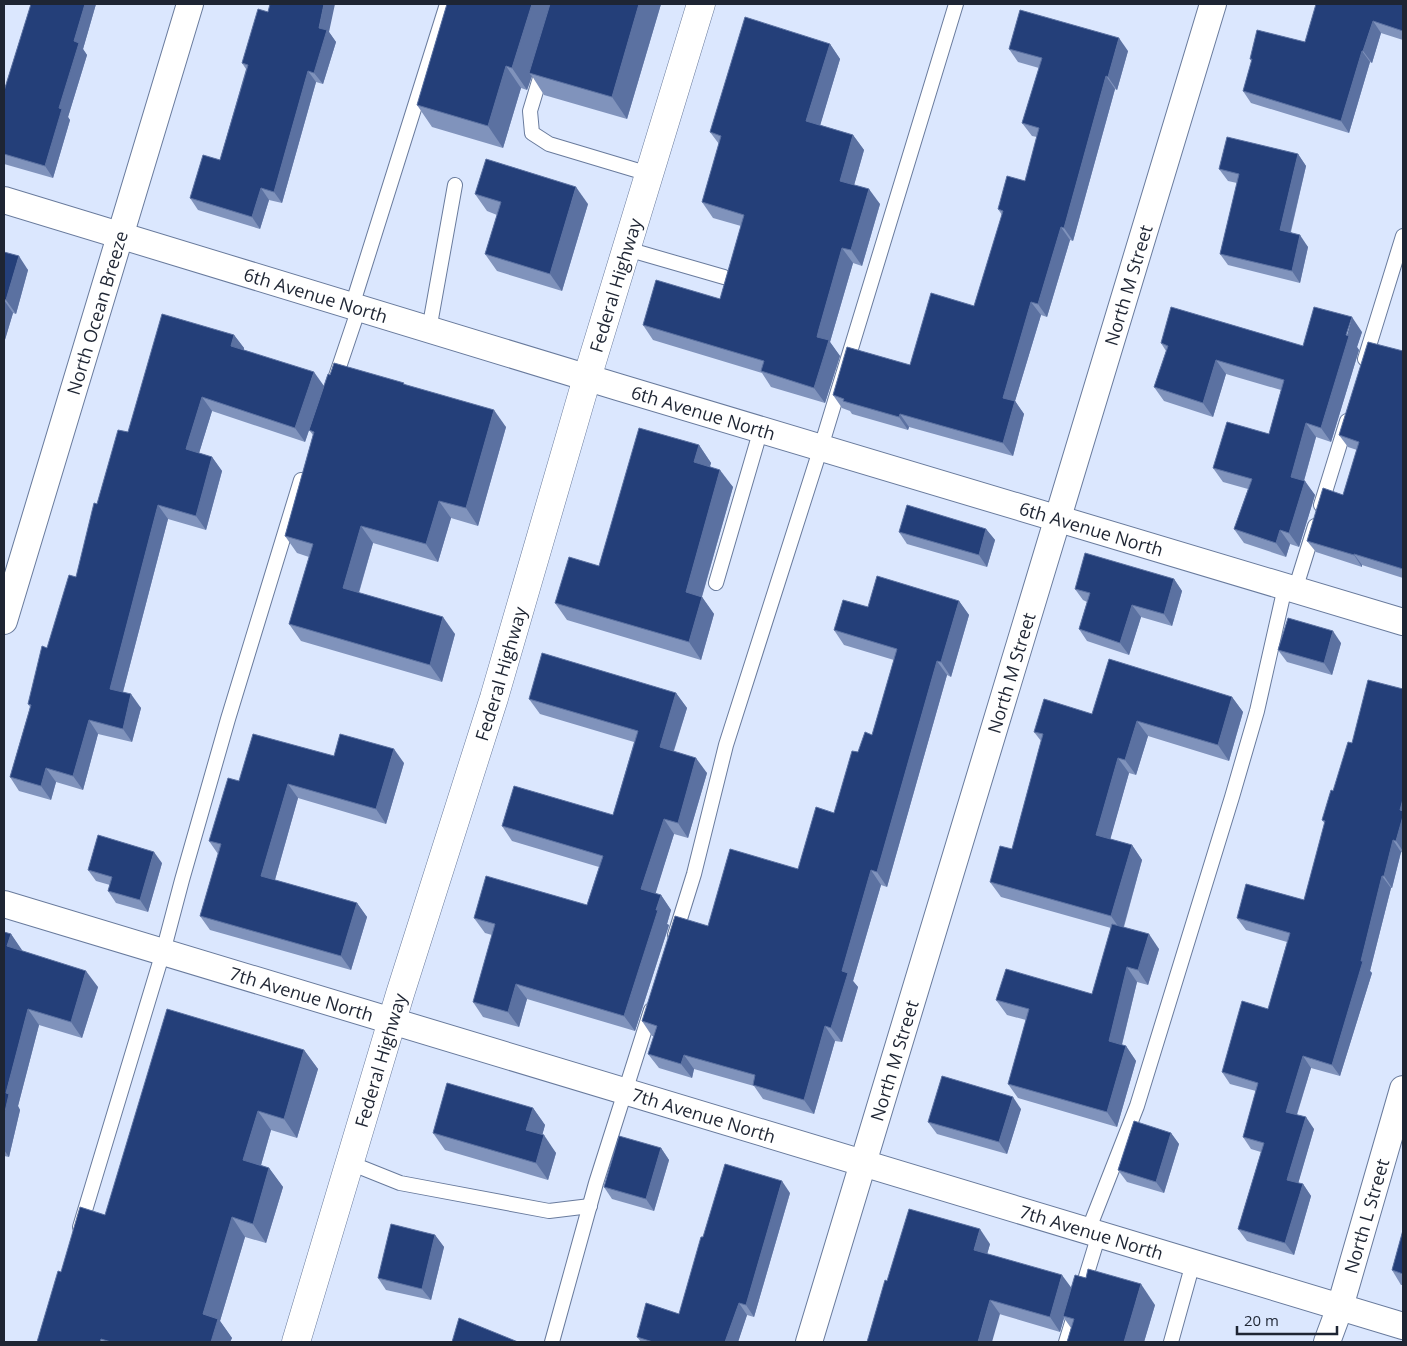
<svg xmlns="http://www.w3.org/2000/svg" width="1407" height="1346" font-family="'Open Sans',sans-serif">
<rect width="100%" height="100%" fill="#dbe7fe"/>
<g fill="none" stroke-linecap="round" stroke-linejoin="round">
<defs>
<g id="service">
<polyline points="543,68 530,111 532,133 549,144 649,174"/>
<polyline points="627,249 724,277"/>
<polyline points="352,306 447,4"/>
<polyline points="429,330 455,185"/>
<polyline points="1365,359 1403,236"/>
<polyline points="334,382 359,308"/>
<polyline points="1321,505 1347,421"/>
<polyline points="716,583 761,429"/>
<polyline points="1295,590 1315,526"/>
<polyline points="675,935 694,874 726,745 821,447 956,4"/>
<polyline points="350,1163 400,1183 549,1211 590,1206"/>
<polyline points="80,1227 163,952 182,880 228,719 301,480"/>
<polyline points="1088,1231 1137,1106 1232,797 1257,711 1285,587"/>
<polyline points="552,1342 596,1183 651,1010"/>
<polyline points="1066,1342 1099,1234"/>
<polyline points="1171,1342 1193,1263"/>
</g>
<g id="minor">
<path id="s1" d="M4 200 618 387 1403 622"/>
<path id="s2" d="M4 621 190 4"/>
<path id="s3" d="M4 904 1403 1326"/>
<path id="s4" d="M809 1342 1213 4"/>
<path id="s5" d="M1327 1342 1340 1307 1403 1089"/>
</g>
<g id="secondary">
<path id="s6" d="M296 1342 400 994 494 698 587 378 701 4"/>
</g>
</defs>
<!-- service casing -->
<use href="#service" stroke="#697b9d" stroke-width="16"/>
<!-- minor casing -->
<use href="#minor" stroke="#697b9d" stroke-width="28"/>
<!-- secondary casing -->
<use href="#secondary" stroke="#697b9d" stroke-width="29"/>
<!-- service -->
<use href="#service" stroke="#fff" stroke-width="14"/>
<!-- minor -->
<use href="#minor" stroke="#fff" stroke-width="26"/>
<!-- secondary -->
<use href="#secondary" stroke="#fff" stroke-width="28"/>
</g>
<!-- wall -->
<g fill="#8093bc">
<polygon points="31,4 96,4 83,49 87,55 68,117 70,120 53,178 4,164 4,91"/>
<polygon points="447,4 661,4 627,119 544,95 532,76 527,90 521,88 503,148 432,127 417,105"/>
<polygon points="1403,4 1403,40 1381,33 1372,63 1370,62 1349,133 1251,103 1243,91 1252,62 1250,59 1305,42"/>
<polygon points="268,12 329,32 336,42 323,84 316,82 282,203 269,200 260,229 198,210 190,198 220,160 246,69 242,63"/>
<polygon points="830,44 840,59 820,125 853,135 864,150 854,185 880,204 862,266 853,263 830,342 840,356 825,403 771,387 762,373 653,340 643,325 720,299 741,226 713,218 702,202 719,144 710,132"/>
<polygon points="1009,49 1128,51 1117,90 1115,89 1073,241 1070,240 1047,317 1041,315 1015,401 1024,414 1013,456 909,427 908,430 852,414 850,411 842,408 833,395 910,365 974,306 1002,215 998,209 1025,181 1037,137 1032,136 1022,123 1039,68 1018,62"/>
<polygon points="1298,154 1306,166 1291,232 1308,247 1300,283 1228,265 1220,254 1237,183 1228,181 1219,169"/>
<polygon points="475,194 588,204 562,291 497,271 485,254 497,215 487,211"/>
<polygon points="4,252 28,270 16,314 13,313 4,343"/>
<polygon points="1362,332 1357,347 1359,350 1331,442 1316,437 1304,481 1315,495 1299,547 1290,544 1286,557 1244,543 1234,529 1248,489 1223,482 1213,468 1269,434 1281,390 1226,374 1213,417 1164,401 1154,387 1166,351 1161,343 1303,346"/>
<polygon points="234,335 244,348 244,350 324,386 305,442 212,411 199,453 212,457 222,471 206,530 168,519 123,692 141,708 132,742 98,734 83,790 56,782 51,800 19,791 10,777 30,707 28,704 47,648 76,577 97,504 128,432"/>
<polygon points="1403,351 1403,578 1362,565 1362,567 1316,552 1307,541 1343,495 1357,450 1348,447 1339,435"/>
<polygon points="330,375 404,383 405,385 506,427 478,526 451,518 438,562 373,543 359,593 455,634 442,682 301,641 289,624 309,557 297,553 285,536 313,435 309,430"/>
<polygon points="699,445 711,463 710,466 733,487 702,597 714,614 701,660 567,620 555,603 599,566"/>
<polygon points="986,529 995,540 987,567 907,544 899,532"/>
<polygon points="1174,579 1182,591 1172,626 1141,617 1129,655 1087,641 1079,629 1087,602 1083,600 1075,589"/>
<polygon points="959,601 969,615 951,677 947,675 887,887 881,885 853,981 858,987 842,1042 835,1041 814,1114 763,1099 754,1086 694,1069 692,1078 659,1068 648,1054 654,1036 652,1036 642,1021 708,926 798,869 834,813 858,752 872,735 894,660 844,645 834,630 868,607"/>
<polygon points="1341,643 1332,675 1287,662 1278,650"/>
<polygon points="1403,689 1403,853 1401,852 1392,888 1391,888 1370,971 1372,973 1340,1076 1311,1068 1297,1115 1314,1129 1298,1183 1303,1184 1311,1196 1294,1255 1247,1241 1238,1229 1261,1152 1251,1149 1243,1137 1256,1091 1230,1084 1222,1072 1268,1009 1287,942 1246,930 1237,918 1304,900 1325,824 1322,820 1352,743"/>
<polygon points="676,693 687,708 674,751 707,773 688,838 674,834 655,894 661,895 671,910 667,924 669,925 635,1031 527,999 519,1027 483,1017 473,1002 492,935 485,933 474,918 587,905 599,867 512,841 502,826 613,815 634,742 540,714 529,699"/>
<polygon points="1232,697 1243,712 1229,761 1148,736 1136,775 1129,773 1110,839 1132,845 1142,860 1124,927 1159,949 1148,985 1137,982 1122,1045 1126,1046 1136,1061 1117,1127 1018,1098 1008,1084 1026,1020 1007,1015 996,1000 1092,994 1111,928 1001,897 990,882 1012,849 1041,741 1034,732 1092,714"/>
<polygon points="404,763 386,824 298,798 275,880 357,903 367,917 351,970 210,930 200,916 218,854 209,841 239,781"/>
<polygon points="162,863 148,912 116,903 108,891 110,885 96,881 88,870"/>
<polygon points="4,932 11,934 22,951 98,987 82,1038 39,1025 18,1106 20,1110 9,1157 4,1156"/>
<polygon points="304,1050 318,1069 297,1138 271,1130 261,1165 269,1168 283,1187 266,1243 245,1237 220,1321 232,1338 230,1342 37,1342 61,1272 105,1215"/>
<polygon points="533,1108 545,1125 542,1135 556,1153 548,1180 445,1150 433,1133"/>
<polygon points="1021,1109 1007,1154 937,1134 928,1122"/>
<polygon points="1171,1133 1179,1144 1164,1193 1127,1182 1118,1170"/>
<polygon points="661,1148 669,1160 654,1211 612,1199 604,1187"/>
<polygon points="790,1193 754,1317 747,1315 738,1342 641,1342 637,1337 679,1314 703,1237"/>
<polygon points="1403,1230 1403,1285 1401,1285 1392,1270"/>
<polygon points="435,1235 444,1247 431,1300 386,1290 378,1278"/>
<polygon points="990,1244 987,1254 1071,1288 1155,1305 1144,1342 1067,1342 1071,1328 1064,1318 1060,1332 887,1281"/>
</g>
<!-- shaded-wall -->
<g fill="#5b71a1">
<polygon points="85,4 96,4 83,49 87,55 68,117 70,120 53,178 45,166 74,41"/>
<polygon points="324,4 335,4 329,32 336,42 323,84 314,73 319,28"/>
<polygon points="532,4 554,4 529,73 532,76 527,90 512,68"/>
<polygon points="639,4 661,4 627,119 612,97"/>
<polygon points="1373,21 1381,33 1372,63 1363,51"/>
<polygon points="1119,38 1128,51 1117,90 1108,77"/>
<polygon points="830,44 840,59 817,136 806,121"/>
<polygon points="1362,51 1370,62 1349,133 1341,121"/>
<polygon points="506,66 521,88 503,148 488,126"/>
<polygon points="308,71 316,82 282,203 274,192"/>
<polygon points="1106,76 1115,89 1073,241 1064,228"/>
<polygon points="853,135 864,150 851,196 840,181"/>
<polygon points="1298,154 1306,166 1288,242 1280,230"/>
<polygon points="576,187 588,204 562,291 550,274"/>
<polygon points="261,188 269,200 260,229 252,217"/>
<polygon points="869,189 880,204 862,266 851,250"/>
<polygon points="1061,227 1070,240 1047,317 1038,304"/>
<polygon points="1300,235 1308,247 1300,283 1292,271"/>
<polygon points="842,248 853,263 830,342 840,356 825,403 814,388 817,337 819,329"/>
<polygon points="19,256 28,270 16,314 6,300"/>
<polygon points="4,300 13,313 4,343"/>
<polygon points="1031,302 1041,315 1012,411 1003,398"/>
<polygon points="1352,317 1362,332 1357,347 1359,350 1331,442 1321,428"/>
<polygon points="234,335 244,348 241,360 231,346"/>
<polygon points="1216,360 1226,374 1213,417 1203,403"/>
<polygon points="314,372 324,386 305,442 295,428"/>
<polygon points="202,397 212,411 196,463 186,449"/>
<polygon points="1015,401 1024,414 1013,456 1003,443"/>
<polygon points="494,410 506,427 478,526 466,508"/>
<polygon points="900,414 909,427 908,430 899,417"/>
<polygon points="1306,423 1316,437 1301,491 1291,477"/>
<polygon points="699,445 711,463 706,479 694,462"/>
<polygon points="212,457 222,471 206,530 196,516"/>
<polygon points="720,470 733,487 698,610 686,592"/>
<polygon points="1305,481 1315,495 1299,547 1289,533"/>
<polygon points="439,501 451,518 438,562 426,544"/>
<polygon points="158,505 168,519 120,703 110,689"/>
<polygon points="361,526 373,543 355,605 343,588"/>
<polygon points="986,529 995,540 987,567 979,555"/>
<polygon points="1280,530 1290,544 1286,557 1276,543"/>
<polygon points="1354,554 1362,565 1362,567 1354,555"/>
<polygon points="1174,579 1182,591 1172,626 1164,614"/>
<polygon points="702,597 714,614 701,660 689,642"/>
<polygon points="959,601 969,615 951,677 941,662"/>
<polygon points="1132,605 1141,617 1129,655 1120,643"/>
<polygon points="443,617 455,634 442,682 430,665"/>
<polygon points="1333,631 1341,643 1332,675 1324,663"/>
<polygon points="937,661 947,675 887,887 877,872"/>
<polygon points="676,693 687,708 670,762 660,747"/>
<polygon points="131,694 141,708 132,742 123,729"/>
<polygon points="1232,697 1243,712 1229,761 1218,745"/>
<polygon points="89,720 98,734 83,790 73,776"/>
<polygon points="1137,721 1148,736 1136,775 1125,760"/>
<polygon points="394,749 404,763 386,824 376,809"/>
<polygon points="696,758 707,773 688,838 678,823"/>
<polygon points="1118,758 1129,773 1107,851 1096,835"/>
<polygon points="46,768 56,782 51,800 41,786"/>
<polygon points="288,784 298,798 272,890 261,876"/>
<polygon points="1403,799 1403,815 1400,810"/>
<polygon points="1403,816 1403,851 1396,841"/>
<polygon points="664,819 674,834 652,905 641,889"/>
<polygon points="1393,840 1401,852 1392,888 1384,876"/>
<polygon points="1132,845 1142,860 1122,932 1111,916"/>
<polygon points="154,852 162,863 148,912 140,900"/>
<polygon points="871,870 881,885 853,981 858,987 842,1042 831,1028 842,971"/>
<polygon points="1382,876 1391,888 1370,971 1372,973 1340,1076 1332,1065 1361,961"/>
<polygon points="661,895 671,910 667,924 669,925 635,1031 624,1016"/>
<polygon points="357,903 367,917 351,970 341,956"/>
<polygon points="11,934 22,950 19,962 7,946"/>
<polygon points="1149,934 1159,949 1148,985 1138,970"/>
<polygon points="1127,967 1137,982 1119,1056 1109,1041"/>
<polygon points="86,971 98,987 82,1038 71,1022"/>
<polygon points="516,984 527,999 519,1027 508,1012"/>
<polygon points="28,1009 39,1025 18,1106 20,1110 9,1157 4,1150 4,1116 6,1093"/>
<polygon points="825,1026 835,1041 814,1114 804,1100"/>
<polygon points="1126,1046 1136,1061 1117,1127 1107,1112"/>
<polygon points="304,1050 318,1069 297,1138 284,1119"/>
<polygon points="684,1055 694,1069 692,1078 681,1064"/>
<polygon points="1303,1056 1311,1068 1294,1123 1286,1112"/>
<polygon points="1013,1097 1021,1109 1007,1154 999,1142"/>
<polygon points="533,1108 545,1125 539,1147 526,1130"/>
<polygon points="258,1111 271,1130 257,1179 243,1160"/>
<polygon points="1306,1117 1314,1129 1296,1191 1287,1180"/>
<polygon points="1171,1133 1179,1144 1164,1193 1156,1182"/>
<polygon points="544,1135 556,1153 548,1180 536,1163"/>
<polygon points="661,1148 669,1160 654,1211 646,1199"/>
<polygon points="269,1168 283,1187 266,1243 253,1224"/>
<polygon points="782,1181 790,1193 754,1317 746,1305"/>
<polygon points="1303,1184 1311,1196 1294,1255 1285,1243"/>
<polygon points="232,1217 245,1237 220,1321 232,1338 230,1342 211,1342 203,1314"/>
<polygon points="980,1229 990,1244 984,1265 974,1250"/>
<polygon points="435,1235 444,1247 431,1300 422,1289"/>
<polygon points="1062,1275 1073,1290 1063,1316 1064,1318 1060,1332 1050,1317"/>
<polygon points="1141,1284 1155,1305 1144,1342 1124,1342"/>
<polygon points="990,1300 1000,1314 992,1342 978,1342"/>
<polygon points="739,1303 747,1315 738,1342 725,1342"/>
</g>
<!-- building -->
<g fill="#243f79" stroke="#5b71a1">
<polygon points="31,4 85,4 74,41 79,43 59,108 62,109 45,166 4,154 4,91"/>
<polygon points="270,4 324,4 319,28 327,30 314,73 308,71 274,192 261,188 252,217 190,198 203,155 220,160 248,65 242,63 258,9 268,12"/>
<polygon points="447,4 532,4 512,68 506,66 488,126 417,105"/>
<polygon points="550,4 639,4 612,97 529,73"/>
<polygon points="1316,4 1403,4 1403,31 1373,21 1363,51 1362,51 1341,121 1243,91 1252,59 1250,59 1257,30 1305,42"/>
<polygon points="1020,10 1119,38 1108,77 1106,76 1064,228 1061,227 1038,304 1031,302 1003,398 1015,401 1003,443 900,414 899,417 843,401 844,399 833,395 847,347 910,365 931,293 974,306 1003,211 998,209 1007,176 1025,181 1039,128 1022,123 1042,58 1009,49"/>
<polygon points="745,17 830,44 806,121 853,135 840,181 869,189 851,250 842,248 819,329 817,337 829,340 814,388 761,371 764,361 643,325 656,280 720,299 744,215 702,202 721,136 710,132"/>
<polygon points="1227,137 1298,154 1280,230 1300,235 1292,271 1220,254 1239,174 1219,169"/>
<polygon points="486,159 576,187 550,274 485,254 501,202 475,194"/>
<polygon points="4,252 19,256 6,300 4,299"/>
<polygon points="1171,307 1303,346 1314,307 1352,317 1346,335 1349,336 1321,428 1306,423 1291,477 1305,481 1289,533 1280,530 1276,543 1234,529 1252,479 1213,468 1227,422 1269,434 1284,380 1216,360 1203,403 1154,387 1168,346 1161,343"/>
<polygon points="162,314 234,335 231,346 314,372 295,428 202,397 186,449 212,457 196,516 158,505 110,689 131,694 123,729 89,720 73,776 46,768 41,786 10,777 31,705 28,704 42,646 47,648 69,575 76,577 94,503 97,504 118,430 128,432"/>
<polygon points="1368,342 1403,351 1403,569 1354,554 1354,555 1307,541 1323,488 1343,495 1359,442 1339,435"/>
<polygon points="334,363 404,383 403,384 494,410 466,508 439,501 426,544 361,526 343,588 443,617 430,665 289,624 313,544 285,536 314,432 309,430 328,374 330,375"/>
<polygon points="639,428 699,445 694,462 720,470 686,592 702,597 689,642 555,603 569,557 599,566"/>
<polygon points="907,505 986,529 979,555 899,532"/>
<polygon points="1085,553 1174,579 1164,614 1132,605 1120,643 1079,629 1090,593 1075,589"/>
<polygon points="877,576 959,601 941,662 937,661 877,872 871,870 842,971 848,973 831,1028 825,1026 804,1100 753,1085 755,1075 684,1055 681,1064 648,1054 657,1026 642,1021 675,916 708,926 730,849 798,869 816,807 834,813 852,751 858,752 865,732 872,735 897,649 834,630 843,600 868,607"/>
<polygon points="1288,618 1333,631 1324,663 1278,650"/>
<polygon points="542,653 676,693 660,747 696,758 678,823 664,819 641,889 661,895 656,910 658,910 624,1016 516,984 508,1012 473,1002 495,924 474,918 486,876 587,905 603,856 502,826 514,786 613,815 638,731 529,699"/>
<polygon points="1109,659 1232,697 1218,745 1137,721 1125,760 1118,758 1096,835 1132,845 1111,916 990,882 1000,846 1012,849 1043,734 1034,732 1044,699 1092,714"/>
<polygon points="1368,680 1403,689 1403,799 1400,810 1403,811 1403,816 1396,841 1393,840 1384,876 1382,876 1361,961 1363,961 1332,1065 1303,1056 1286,1112 1306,1117 1287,1180 1303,1184 1285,1243 1238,1229 1264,1143 1243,1137 1258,1083 1222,1072 1242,1001 1268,1009 1290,933 1237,918 1246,884 1304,900 1325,821 1322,820 1331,790 1333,791 1348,742 1352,743"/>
<polygon points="253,734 334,756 340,734 394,749 376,809 288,784 261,876 357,903 341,956 200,916 221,844 209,841 228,778 239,781"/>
<polygon points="98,835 154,852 140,900 108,891 112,877 88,870"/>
<polygon points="1112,924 1149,934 1138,970 1127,967 1109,1041 1126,1046 1107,1112 1008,1084 1029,1009 996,1000 1006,969 1092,994"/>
<polygon points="4,932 11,934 7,946 86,971 71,1022 28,1009 6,1093 9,1094 4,1116"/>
<polygon points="167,1009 304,1050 284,1119 258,1111 243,1160 269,1168 253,1224 232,1217 203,1314 218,1319 211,1342 111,1342 101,1339 100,1342 37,1342 58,1271 61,1272 80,1207 105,1215"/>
<polygon points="942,1076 1013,1097 999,1142 928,1122"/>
<polygon points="447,1083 533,1108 526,1130 544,1135 536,1163 433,1133"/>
<polygon points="1134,1121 1171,1133 1156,1182 1118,1170"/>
<polygon points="619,1136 661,1148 646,1199 604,1187"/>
<polygon points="725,1164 782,1181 746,1305 739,1303 725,1342 653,1342 637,1337 646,1303 679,1314 701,1237 703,1237"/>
<polygon points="909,1209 980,1229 974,1250 1062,1275 1050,1317 990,1300 978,1342 867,1342 885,1280 887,1281"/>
<polygon points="391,1224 435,1235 422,1289 378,1278"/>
<polygon points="1403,1230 1403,1274 1392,1270"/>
<polygon points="1088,1269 1141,1284 1124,1342 1067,1342 1074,1319 1063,1316 1075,1275 1086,1278"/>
<polygon points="459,1318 518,1342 452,1342"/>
</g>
<g text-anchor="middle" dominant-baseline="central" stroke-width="5" stroke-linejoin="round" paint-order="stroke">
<!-- street labels -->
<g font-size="18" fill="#1e2533" stroke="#dbe7fe">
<text stroke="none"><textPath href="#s6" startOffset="1104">Federal Highway</textPath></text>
<text stroke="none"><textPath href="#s4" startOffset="1104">North M Street</textPath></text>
<text stroke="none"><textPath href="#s1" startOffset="326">6th Avenue North</textPath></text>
<text stroke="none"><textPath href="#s2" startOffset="322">North Ocean Breeze</textPath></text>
<text stroke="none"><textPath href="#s1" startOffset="731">6th Avenue North</textPath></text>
<text stroke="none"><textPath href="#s1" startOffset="1136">6th Avenue North</textPath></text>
<text stroke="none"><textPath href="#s4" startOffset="699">North M Street</textPath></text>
<text stroke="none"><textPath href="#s6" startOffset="699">Federal Highway</textPath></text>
<text stroke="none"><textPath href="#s3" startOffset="311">7th Avenue North</textPath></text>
<text stroke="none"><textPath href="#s6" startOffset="294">Federal Highway</textPath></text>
<text stroke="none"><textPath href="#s4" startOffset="294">North M Street</textPath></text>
<text stroke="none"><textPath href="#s3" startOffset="731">7th Avenue North</textPath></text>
<text stroke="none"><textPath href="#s5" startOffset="132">North L Street</textPath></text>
<text stroke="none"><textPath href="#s3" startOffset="1136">7th Avenue North</textPath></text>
</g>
</g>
<!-- border -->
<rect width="1407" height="1346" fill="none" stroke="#1e2533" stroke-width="10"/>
<!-- scale -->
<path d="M1237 1326v8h100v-8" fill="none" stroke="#1e2533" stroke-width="2.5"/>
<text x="1244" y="1326" font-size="15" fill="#1e2533" stroke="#dbe7fe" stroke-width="4" paint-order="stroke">20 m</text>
</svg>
